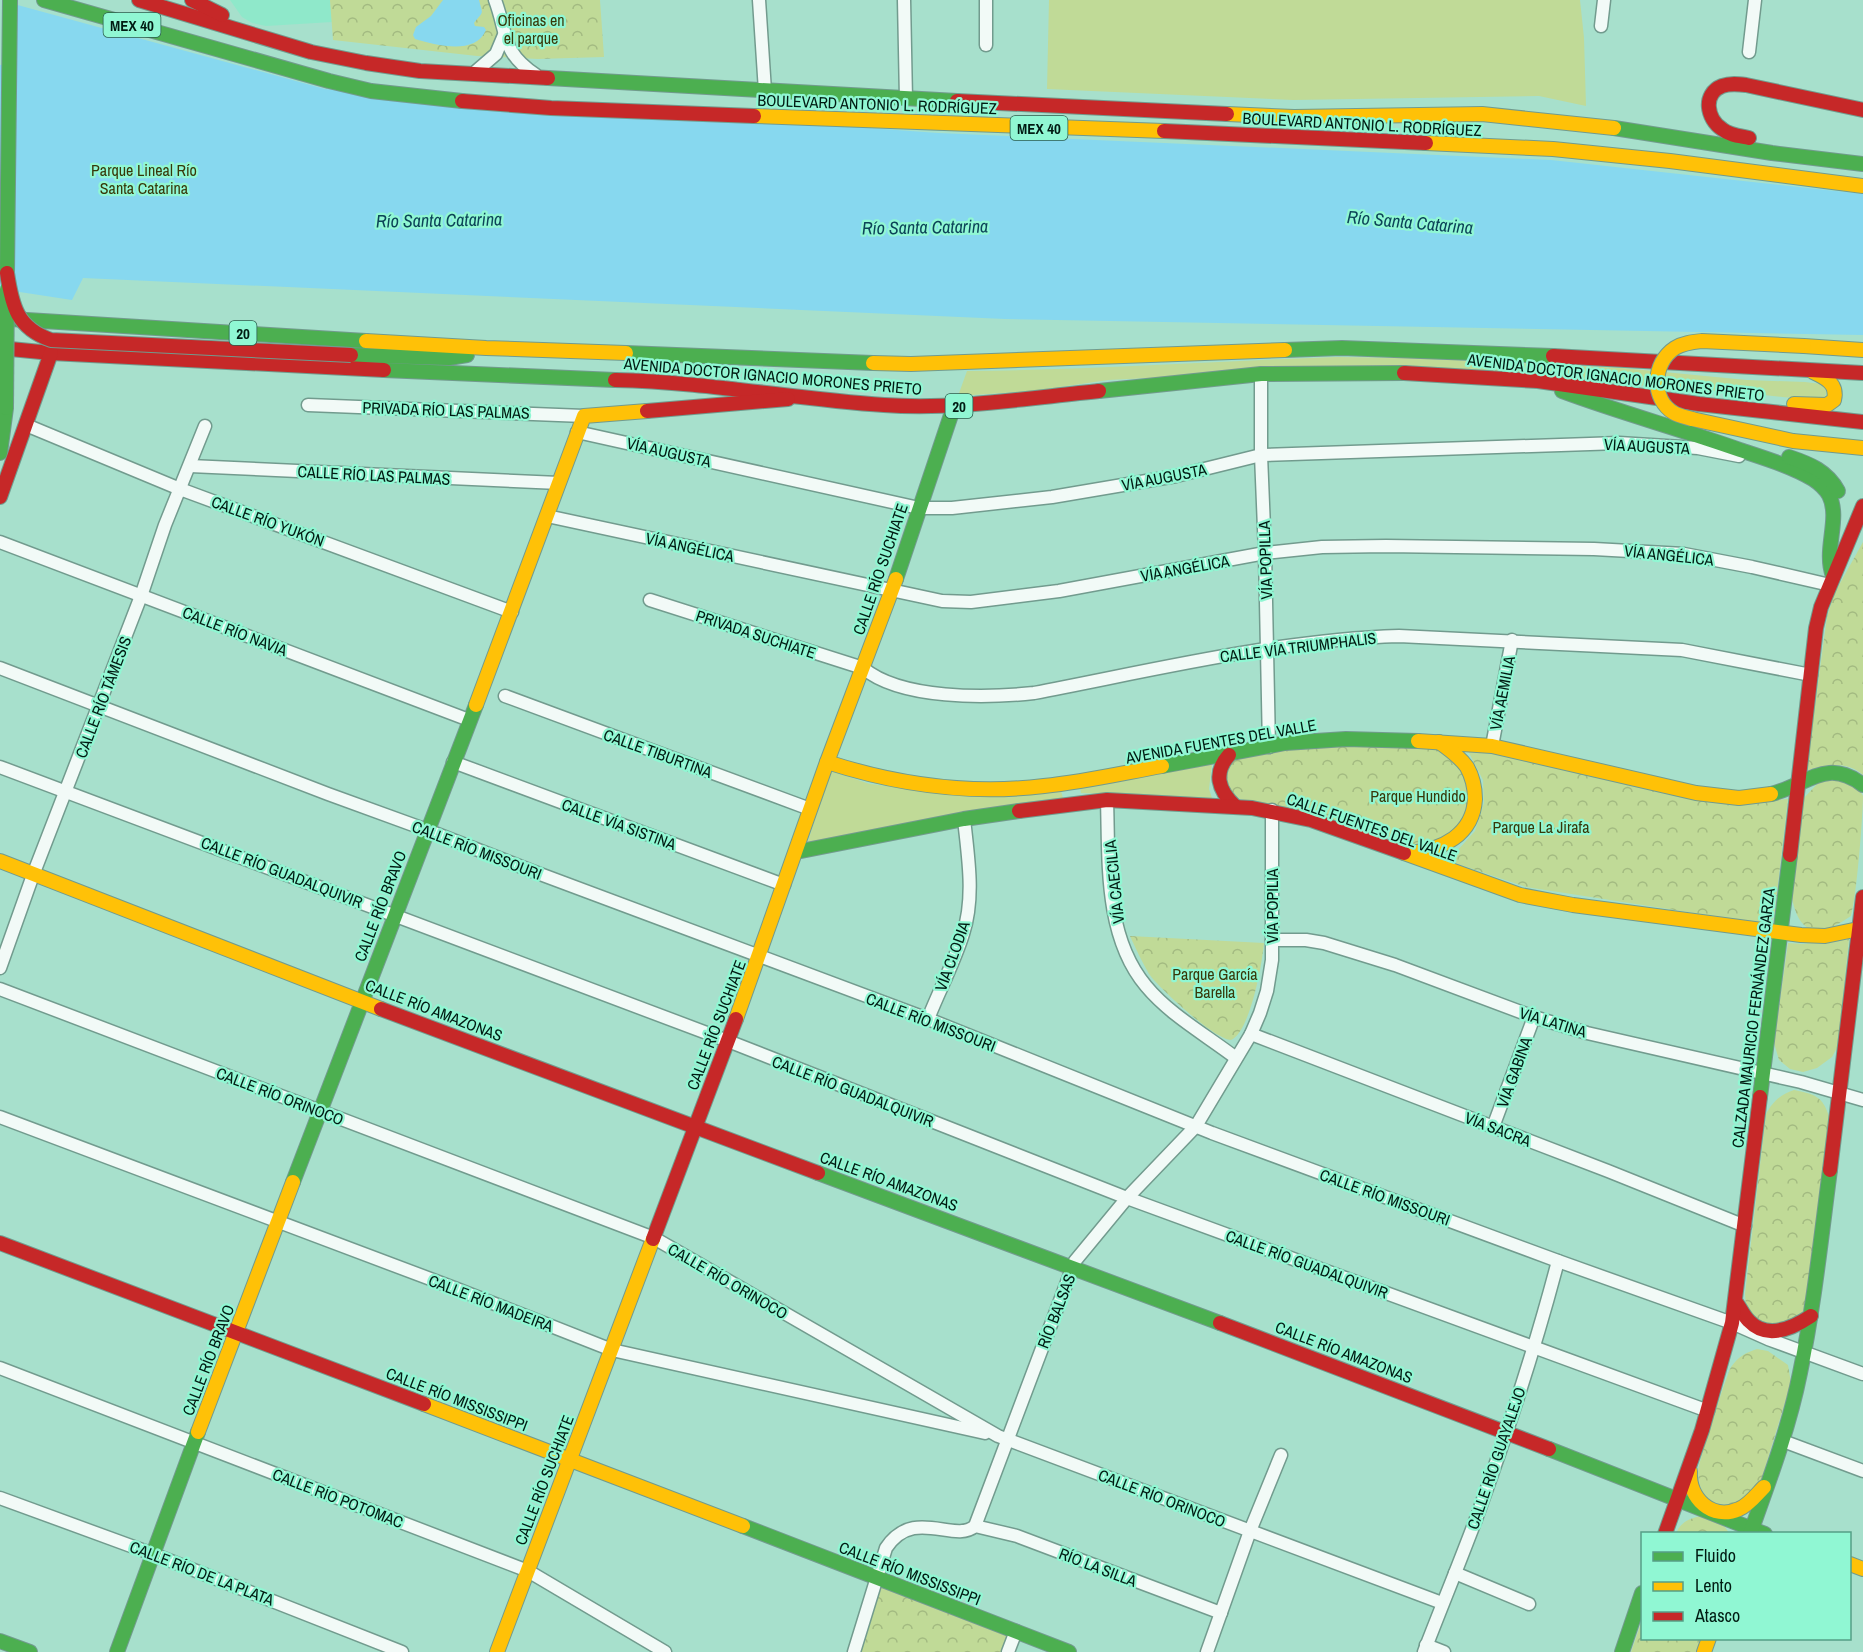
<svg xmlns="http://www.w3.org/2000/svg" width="1863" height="1652" font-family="'Archivo Narrow',sans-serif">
<defs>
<pattern id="park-crowns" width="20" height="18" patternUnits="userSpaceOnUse" patternTransform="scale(1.5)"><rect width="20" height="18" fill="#c0da97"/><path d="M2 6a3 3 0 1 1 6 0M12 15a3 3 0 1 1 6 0" fill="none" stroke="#a3ba81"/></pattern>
</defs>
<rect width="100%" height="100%" fill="#a7e0cc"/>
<!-- built -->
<polygon fill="#8fe8ca" points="230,0 330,0 332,22 266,26 252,23 242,17"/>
<!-- grass -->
<g fill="#c0da97">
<polygon points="1049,0 1580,0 1584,38 1586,106 1539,96 1293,100 1047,89"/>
<path d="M1337 357 1412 358 1622 368 1747 380 1805 382 1821 384 1827 390 1825 397 1820 401 1745 393 1679 389 1510 373 1170 377 1108 380 1033 391 958 396 967 371C1090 370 1214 361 1337 357Z"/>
<polygon points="1212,764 1209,789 1212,798 1081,793 1080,787"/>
<polygon points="831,771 870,784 957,794 1061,791 1063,798 807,844"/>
</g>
<!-- park -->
<g fill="url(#park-crowns)">
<polygon points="330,0 600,0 604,57 538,59 477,56 333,40"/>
<path d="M1863 542V775C1847 761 1825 764 1806 771L1827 617 1834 594Z"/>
<polygon points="1301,744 1435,748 1453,757 1470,785 1467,814 1454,834 1432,845 1409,846 1385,835 1347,823 1240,799 1225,788 1223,768 1235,758"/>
<polygon points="1468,751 1504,755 1726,804 1788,799 1774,918 1765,924 1526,887 1440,858 1456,852 1475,831 1484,803 1483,780"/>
<path d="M1841 779C1848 783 1861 789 1863 796 1863 815 1857 895 1851 916 1822 936 1800 939 1792 898L1803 799 1819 782Z"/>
<path d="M1130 936 1264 943C1262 964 1250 1032 1231 1040 1215 1040 1159 988 1149 974 1142 962 1136 949 1130 936Z"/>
<polygon points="1849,939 1838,1046 1832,1057 1817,1068 1803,1072 1790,1069 1779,1060 1774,1043 1788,943 1803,944"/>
<path d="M1794 1090C1814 1094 1823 1096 1829 1117L1805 1310 1795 1323 1766 1328 1746 1310 1745 1294 1766 1114C1773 1101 1780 1095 1794 1090Z"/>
<path d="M1757 1349 1768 1351 1788 1365 1791 1383 1758 1491C1736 1513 1699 1510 1698 1473 1697 1466 1727 1374 1731 1367 1739 1356 1745 1353 1757 1349Z"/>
<path d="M1702 1516 1725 1527 1729 1533 1676 1534C1680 1522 1690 1518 1702 1516Z"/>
<polygon points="880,1587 1007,1636 1001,1652 860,1652"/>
<polygon points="1642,1620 1642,1638 1701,1639 1696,1652 1631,1652"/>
</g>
<!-- water -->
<g fill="#87d8ef">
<path d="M443 0H479C483 16 484 10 474 23L475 26 484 27 486 30C475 56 436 45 415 39L413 35 416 27 431 16Z"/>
<polygon points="3,1 325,89 938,133 1551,160 1863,194 1863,335 1005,319 83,278 72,300 0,289 0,65 2,65"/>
</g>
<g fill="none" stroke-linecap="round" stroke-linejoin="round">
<defs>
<g id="street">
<path d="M495 0C508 35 501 52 536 75"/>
<polyline points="759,0 765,91"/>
<polyline points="904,0 906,99"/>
<polyline points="1601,26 1604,0"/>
<polyline points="986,45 986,0"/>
<polyline points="1749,52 1755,0"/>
<polyline points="474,73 496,54 504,35"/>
<polyline points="1261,374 1261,455 1265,553 1269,747"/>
<polyline points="308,405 584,416"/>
<polyline points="26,425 180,489 512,612"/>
<polyline points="577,432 919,508 952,508 1052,497 1176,476 1261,455 1619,443 1698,448 1739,456"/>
<polyline points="190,466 559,483"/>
<polyline points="547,516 942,601 971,602 1059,591 1265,553 1322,547 1386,546 1594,549 1684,554 1752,567 1830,585"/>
<polyline points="0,542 469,720"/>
<path d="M650 600 863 668C901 700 987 698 1034 693 1154 670 1276 640 1399 636L1682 650 1811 675"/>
<polyline points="0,668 328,794 427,830 532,871 928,1019 1212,1133 1558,1261 1732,1323 1768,1339 1863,1374"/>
<polyline points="505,696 810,809"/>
<polyline points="1492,746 1512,640"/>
<polyline points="453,762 784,885"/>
<polyline points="0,767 728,1041 1127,1198 1708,1411"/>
<path d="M1107 800C1109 861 1104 936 1146 986 1170 1015 1206 1035 1236 1058"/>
<polyline points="1272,940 1306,940 1324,943 1395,965 1534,1017 1587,1033 1801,1082 1863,1100"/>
<polyline points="0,968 33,875 141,596 165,525 205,426"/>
<polyline points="0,989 654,1238 998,1436 1442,1603"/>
<path d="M928 1019C939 991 954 963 963 934 975 897 968 857 964 819"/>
<polyline points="1251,1034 1608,1171 1745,1226"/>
<polyline points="0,1117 457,1289 612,1350 985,1433"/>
<polyline points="1493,1127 1534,1017"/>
<polyline points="0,1368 528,1571 665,1652"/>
<polyline points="1783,1441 1863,1471"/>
<polyline points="0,1498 153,1554 402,1652"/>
<polyline points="975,1526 1017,1536 1221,1613"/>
<polyline points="1455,1573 1529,1604"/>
<polyline points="1426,1645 1444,1652"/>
<path d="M854 1652 886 1548C914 1506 954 1544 975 1526L1075 1261 1127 1198 1196 1126 1251 1034 1260 1013 1267 991 1272 960V810"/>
<polyline points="1008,1652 1016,1631"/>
<polyline points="1207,1652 1250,1531 1281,1455"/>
<path d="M1424 1652C1441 1608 1459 1564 1476 1519 1507 1434 1535 1349 1558 1261"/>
</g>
<g id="fast">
<polyline points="44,0 329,81 371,91 462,101"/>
<polyline points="548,78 957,101"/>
<polyline points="1614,128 1772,153 1863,164"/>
<polyline points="7,273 10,0"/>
<polyline points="11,319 366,341"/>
<polyline points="1285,350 1342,348 1553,356"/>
<polyline points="626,353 873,363"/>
<polyline points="351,355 449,358 467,355"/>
<polyline points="384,370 615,380"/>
<polyline points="1099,391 1261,374 1404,373"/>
<path d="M1562 391C1621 413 1681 429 1740 450 1764 458 1791 466 1813 479 1819 483 1825 488 1829 495 1841 519 1823 549 1833 576"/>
<polyline points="0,453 6,408"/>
<path d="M1789 457C1810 464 1827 471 1838 491"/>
<polyline points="896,579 954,406"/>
<polyline points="1162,766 1285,743 1346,739 1418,741"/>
<path d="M1771 794C1808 785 1826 757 1863 785"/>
<polyline points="796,852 964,819 1019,811"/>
<polyline points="1760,1097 1790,855"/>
<polyline points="818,1173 1220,1323"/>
<polyline points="293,1182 476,705"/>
<polyline points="1549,1449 1765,1534"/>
<polyline points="743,1526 1069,1652"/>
<path d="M1750 1534C1769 1481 1789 1428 1800 1373 1814 1306 1821 1238 1830 1170"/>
<polyline points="0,1641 30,1652"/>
<polyline points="117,1652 198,1432"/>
<polyline points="1622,1652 1642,1593"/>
</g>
<g id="slow">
<polyline points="1227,114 1294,117 1482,114 1614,128"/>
<polyline points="754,116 1164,131"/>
<polyline points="1426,143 1553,149 1670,161 1863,186"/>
<polyline points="366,341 486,348 626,353"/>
<polyline points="1804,346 1863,350"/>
<polyline points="873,363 911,364 1285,350"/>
<path d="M1794 404 1827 405 1834 400C1838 384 1826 378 1813 372"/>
<polyline points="1692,419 1793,441 1863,448"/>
<polyline points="476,705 584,416 647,411"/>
<polyline points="1418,741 1492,746 1696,793 1739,798 1771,794"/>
<path d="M827 762C898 785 970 795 1044 786 1084 782 1123 773 1162 766"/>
<polyline points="1404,853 1520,895 1573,905 1801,935 1825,936 1863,928"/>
<path d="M1410 853C1442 850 1473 835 1475 799 1475 788 1472 776 1467 767 1460 757 1449 749 1439 742"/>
<polyline points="0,861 381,1009"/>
<polyline points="736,1019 827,762 896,579"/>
<polyline points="424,1404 743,1526"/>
<polyline points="198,1432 293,1182"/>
<path d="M1690 1471C1688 1498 1712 1521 1739 1509 1749 1505 1757 1494 1764 1487"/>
<polyline points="1850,1564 1863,1569"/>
<polyline points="497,1652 653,1239"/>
<polyline points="1704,1652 1709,1638"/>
</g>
<g id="jam">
<polyline points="139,0 311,52 366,63 420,71 548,78"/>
<polyline points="192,0 222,15"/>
<polyline points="462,101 551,108 754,116"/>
<polyline points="957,101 1227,114"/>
<polyline points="1164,131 1426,143"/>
<path d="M1749 138C1740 136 1729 135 1722 129 1707 119 1702 94 1722 86 1730 83 1738 84 1746 85L1863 110"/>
<polyline points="0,348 51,353 384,370"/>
<polyline points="1553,356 1863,373"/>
<polyline points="1404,373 1538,381 1699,404 1863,422"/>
<path d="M615 380C706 382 794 399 884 405 956 410 1028 398 1099 391"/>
<polyline points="647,411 788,399"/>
<polyline points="0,497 51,353"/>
<path d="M1229 755C1213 773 1218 790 1235 806"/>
<polyline points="1019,811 1107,800 1252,808 1311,820 1404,853"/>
<polyline points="1790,855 1816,628 1821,607 1863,506"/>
<polyline points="381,1009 818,1173"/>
<polyline points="1830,1170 1863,897"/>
<polyline points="653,1239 736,1019"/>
<polyline points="0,1243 424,1404"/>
<path d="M1735 1301C1740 1307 1743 1315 1749 1321 1767 1340 1793 1328 1811 1316"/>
<polyline points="1220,1323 1549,1449"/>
<polyline points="1665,1534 1702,1430 1732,1323 1760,1097"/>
</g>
</defs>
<!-- street casing -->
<use href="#street" stroke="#729b8e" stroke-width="15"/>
<!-- fast casing -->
<use href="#fast" stroke="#729b8e" stroke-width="16"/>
<!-- slow casing -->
<use href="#slow" stroke="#729b8e" stroke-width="16"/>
<!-- jam casing -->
<use href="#jam" stroke="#729b8e" stroke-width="16"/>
<!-- street -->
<use href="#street" stroke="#f2faf7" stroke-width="12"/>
<!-- fast -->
<use href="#fast" stroke="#4caf50" stroke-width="14"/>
<!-- slow -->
<use href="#slow" stroke="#ffc107" stroke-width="14"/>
<!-- jam -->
<use href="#jam" stroke="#c62828" stroke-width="14"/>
<defs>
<polyline id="fast-bridge" points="6,408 7,289"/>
<path id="slow-bridge" d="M1692 419C1686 417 1679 416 1674 413 1651 399 1652 363 1675 348 1683 343 1693 342 1702 341L1804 346"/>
<path id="jam-bridge" d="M7 273C12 306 17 328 51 340L351 355"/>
</defs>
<!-- fast-bridge casing -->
<use href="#fast-bridge" stroke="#729b8e" stroke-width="16" stroke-linecap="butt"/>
<!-- slow-bridge casing -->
<use href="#slow-bridge" stroke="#729b8e" stroke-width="16" stroke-linecap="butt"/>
<!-- jam-bridge casing -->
<use href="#jam-bridge" stroke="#729b8e" stroke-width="16" stroke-linecap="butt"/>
<!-- fast-bridge -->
<use href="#fast-bridge" stroke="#4caf50" stroke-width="14"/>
<!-- slow-bridge -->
<use href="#slow-bridge" stroke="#ffc107" stroke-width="14"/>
<!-- jam-bridge -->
<use href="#jam-bridge" stroke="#c62828" stroke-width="14"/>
</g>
<g text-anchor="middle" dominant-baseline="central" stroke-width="4.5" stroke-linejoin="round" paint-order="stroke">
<!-- shield labels -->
<g fill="#90f7d3" stroke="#2b5d4c" stroke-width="1.5">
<rect x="103.5" y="13" width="57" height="24" rx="4.5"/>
<rect x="1010.5" y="116" width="57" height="24" rx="4.5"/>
<rect x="229.5" y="321" width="27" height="24" rx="4.5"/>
<rect x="945.5" y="394" width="27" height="24" rx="4.5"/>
</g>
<g font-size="15" font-weight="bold" fill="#001b12">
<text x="132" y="25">MEX 40</text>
<text x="1039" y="128">MEX 40</text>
<text x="243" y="333">20</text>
<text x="959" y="406">20</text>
</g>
<!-- park labels -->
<g font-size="16" fill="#383809" stroke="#90f7d3">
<text x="531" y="20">Oficinas en<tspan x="531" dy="18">el parque</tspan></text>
<text x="144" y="170">Parque Lineal Río<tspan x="144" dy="18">Santa Catarina</tspan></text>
<text x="1418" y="796">Parque Hundido</text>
<text x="1541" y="827">Parque La Jirafa</text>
<text x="1215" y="974">Parque García<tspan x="1215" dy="18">Barella</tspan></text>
</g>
<!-- street labels -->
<g font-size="16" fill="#001b12" stroke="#90f7d3">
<text transform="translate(877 104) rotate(2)">BOULEVARD ANTONIO L. RODRÍGUEZ</text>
<text transform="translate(1362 124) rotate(3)">BOULEVARD ANTONIO L. RODRÍGUEZ</text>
<text transform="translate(773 376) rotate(5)">AVENIDA DOCTOR IGNACIO MORONES PRIETO</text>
<text transform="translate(1616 377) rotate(7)">AVENIDA DOCTOR IGNACIO MORONES PRIETO</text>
<text transform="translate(446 410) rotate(2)">PRIVADA RÍO LAS PALMAS</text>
<text transform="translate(1647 446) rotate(3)">VÍA AUGUSTA</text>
<text transform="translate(669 452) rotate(13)">VÍA AUGUSTA</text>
<text transform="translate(374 475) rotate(3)">CALLE RÍO LAS PALMAS</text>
<text transform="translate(1164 477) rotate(-11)">VÍA AUGUSTA</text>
<text transform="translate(268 521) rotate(20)">CALLE RÍO YUKÓN</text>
<text transform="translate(690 547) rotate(12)">VÍA ANGÉLICA</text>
<text transform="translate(1669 555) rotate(6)">VÍA ANGÉLICA</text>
<text transform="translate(1265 560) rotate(-92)">VÍA POPILLA</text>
<text transform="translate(1185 568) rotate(-10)">VÍA ANGÉLICA</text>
<text transform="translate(880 569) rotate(-71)">CALLE RÍO SUCHIATE</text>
<text transform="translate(235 631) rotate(21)">CALLE RÍO NAVIA</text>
<text transform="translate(756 634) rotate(18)">PRIVADA SUCHIATE</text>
<text transform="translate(1298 647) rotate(-7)">CALLE VÍA TRIUMPHALIS</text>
<text transform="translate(1502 693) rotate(-79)">VÍA AEMILIA</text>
<text transform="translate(103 697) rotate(-69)">CALLE RÍO TÁMESIS</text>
<text transform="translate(1221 741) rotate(-10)">AVENIDA FUENTES DEL VALLE</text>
<text transform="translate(658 753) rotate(20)">CALLE TIBURTINA</text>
<text transform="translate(619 824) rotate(20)">CALLE VÍA SISTINA</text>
<text transform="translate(1372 827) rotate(19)">CALLE FUENTES DEL VALLE</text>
<text transform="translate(477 850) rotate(21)">CALLE RÍO MISSOURI</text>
<text transform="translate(282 872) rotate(21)">CALLE RÍO GUADALQUIVIR</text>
<text transform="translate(1114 882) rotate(-96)">VÍA CAECILIA</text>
<text transform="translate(380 906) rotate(-69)">CALLE RÍO BRAVO</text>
<text transform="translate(1272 906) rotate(-90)">VÍA POPILIA</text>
<text transform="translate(952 956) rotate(-70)">VÍA CLODIA</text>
<text transform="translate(434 1010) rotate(21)">CALLE RÍO AMAZONAS</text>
<text transform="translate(1753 1018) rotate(-83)">CALZADA MAURICIO FERNÁNDEZ GARZA</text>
<text transform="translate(931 1022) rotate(21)">CALLE RÍO MISSOURI</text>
<text transform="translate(1553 1022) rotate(17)">VÍA LATINA</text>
<text transform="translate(716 1025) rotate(-69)">CALLE RÍO SUCHIATE</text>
<text transform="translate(1514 1072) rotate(-70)">VÍA GABINA</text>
<text transform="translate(853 1091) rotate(21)">CALLE RÍO GUADALQUIVIR</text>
<text transform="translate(280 1096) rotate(21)">CALLE RÍO ORINOCO</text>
<text transform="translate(1498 1129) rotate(21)">VÍA SACRA</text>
<text transform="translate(889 1181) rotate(20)">CALLE RÍO AMAZONAS</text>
<text transform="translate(1385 1197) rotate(20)">CALLE RÍO MISSOURI</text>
<text transform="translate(1307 1264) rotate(20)">CALLE RÍO GUADALQUIVIR</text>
<text transform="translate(728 1281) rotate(30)">CALLE RÍO ORINOCO</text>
<text transform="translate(491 1303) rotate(21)">CALLE RÍO MADEIRA</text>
<text transform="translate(1056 1311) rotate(-69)">RÍO BALSAS</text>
<text transform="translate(1344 1352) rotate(21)">CALLE RÍO AMAZONAS</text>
<text transform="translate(208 1360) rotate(-69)">CALLE RÍO BRAVO</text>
<text transform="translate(457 1399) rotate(21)">CALLE RÍO MISSISSIPPI</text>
<text transform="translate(1496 1458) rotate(-71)">CALLE RÍO GUAYALEJO</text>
<text transform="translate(544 1480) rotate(-69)">CALLE RÍO SUCHIATE</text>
<text transform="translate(338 1498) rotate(21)">CALLE RÍO POTOMAC</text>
<text transform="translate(1162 1498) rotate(21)">CALLE RÍO ORINOCO</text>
<text transform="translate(1098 1567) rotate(21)">RÍO LA SILLA</text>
<text transform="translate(202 1573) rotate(21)">CALLE RÍO DE LA PLATA</text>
<text transform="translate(910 1573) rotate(21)">CALLE RÍO MISSISSIPPI</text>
</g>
<!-- water labels -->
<g font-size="18" font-style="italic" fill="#0c4358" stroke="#90f7d3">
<text transform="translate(439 220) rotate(-1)">Río Santa Catarina</text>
<text transform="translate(1410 222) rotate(5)">Río Santa Catarina</text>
<text transform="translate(925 227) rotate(-1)">Río Santa Catarina</text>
</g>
</g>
<!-- legend -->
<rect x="1641" y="1532" width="210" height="108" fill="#90f7d3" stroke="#569f86" stroke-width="1.5"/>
<rect x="1653" y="1552" width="30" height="9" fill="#4caf50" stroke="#569f86" stroke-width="1.5"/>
<text x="1695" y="1562" font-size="18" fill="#001b12">Fluido</text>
<rect x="1653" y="1582" width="30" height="9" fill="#ffc107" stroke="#569f86" stroke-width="1.5"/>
<text x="1695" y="1592" font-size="18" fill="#001b12">Lento</text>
<rect x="1653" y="1612" width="30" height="9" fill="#c62828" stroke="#569f86" stroke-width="1.5"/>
<text x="1695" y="1622" font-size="18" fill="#001b12">Atasco</text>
</svg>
